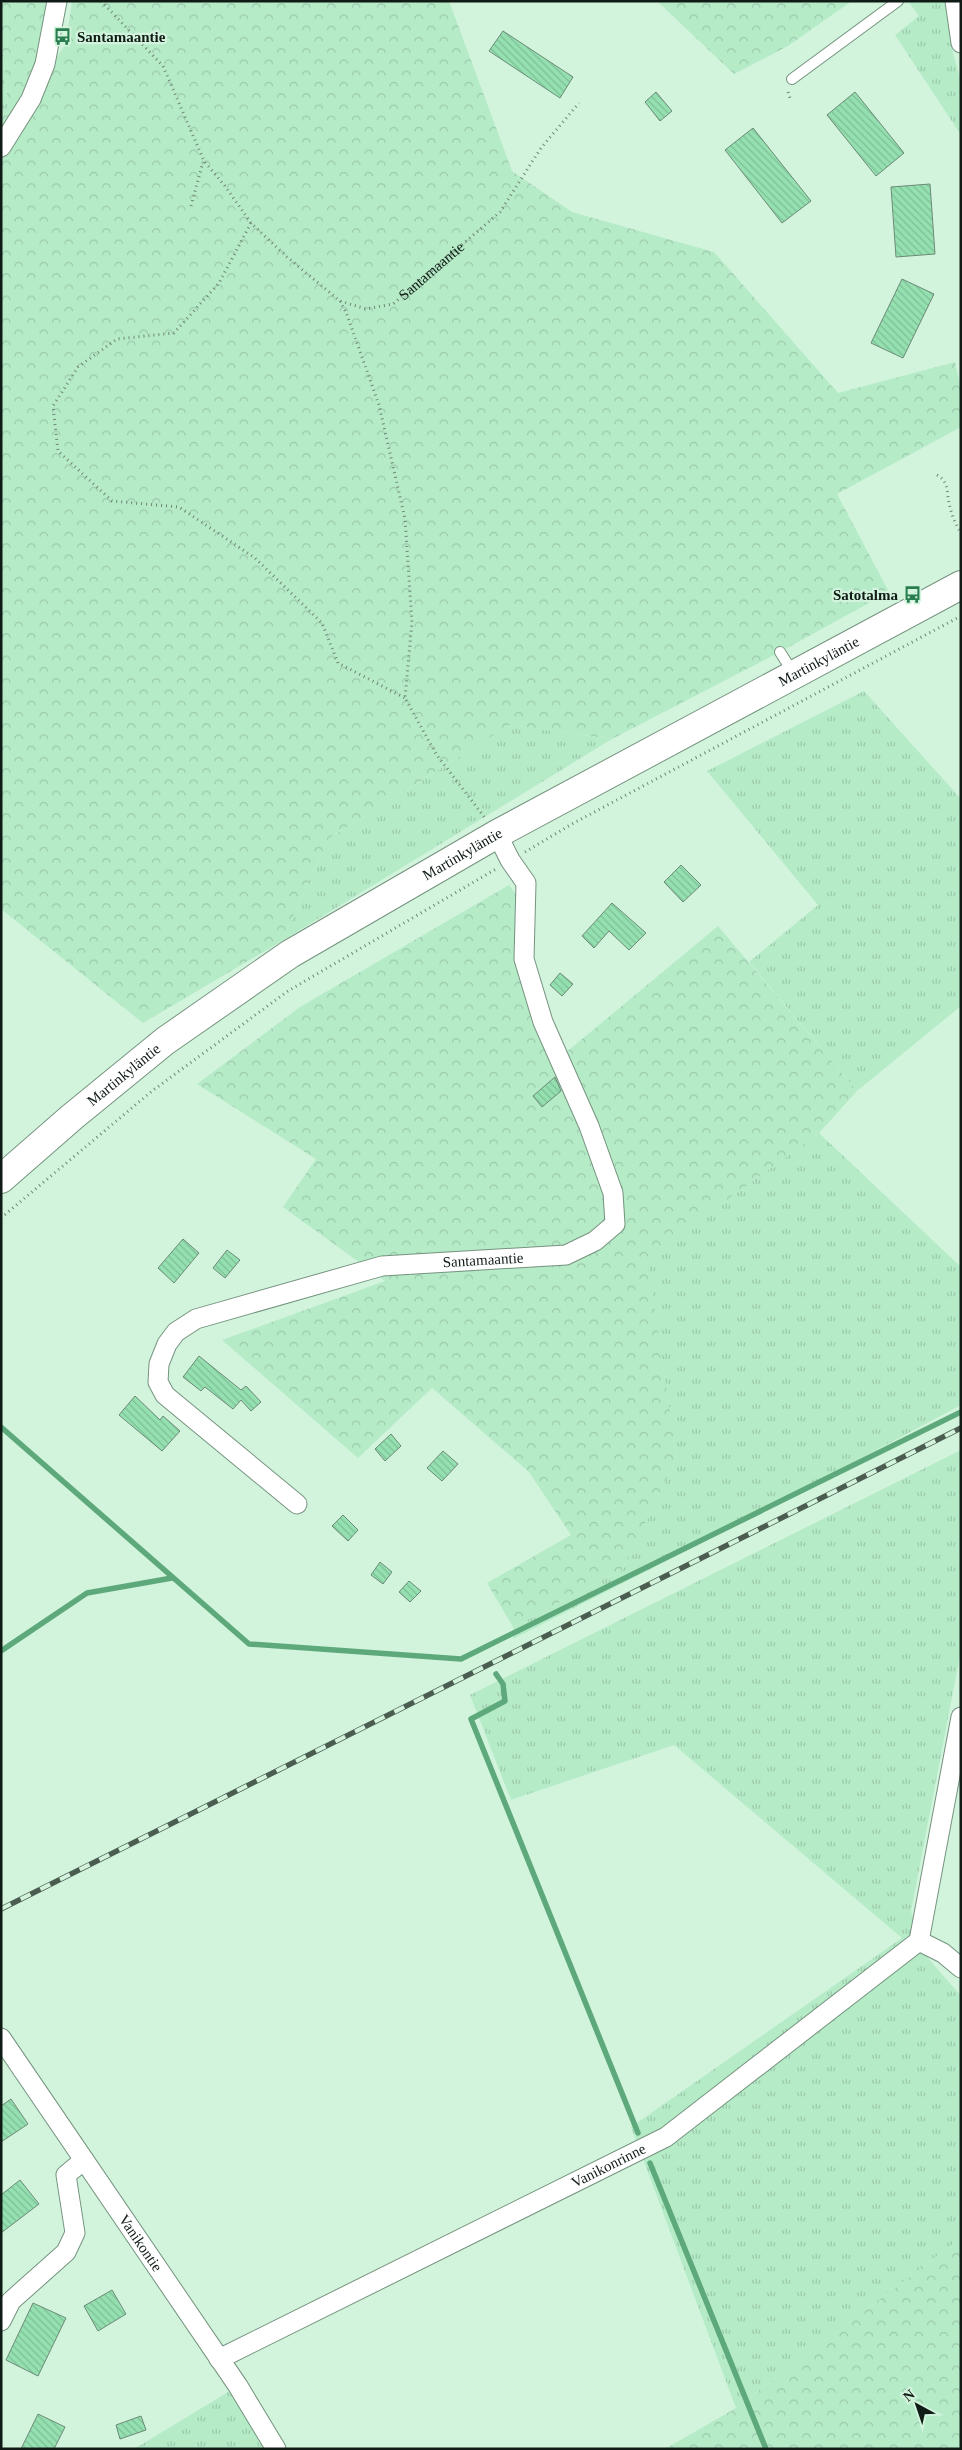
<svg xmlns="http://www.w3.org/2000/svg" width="962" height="2450" font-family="'Times New Roman',serif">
<defs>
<pattern id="grass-tufts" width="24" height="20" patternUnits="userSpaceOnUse" patternTransform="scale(1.25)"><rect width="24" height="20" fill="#b6ebc8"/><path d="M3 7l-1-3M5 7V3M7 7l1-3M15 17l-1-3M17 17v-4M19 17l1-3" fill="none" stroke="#9bc9ab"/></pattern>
<pattern id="forest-crowns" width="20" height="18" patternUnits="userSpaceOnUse" patternTransform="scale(1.25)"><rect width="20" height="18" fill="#b6ebc8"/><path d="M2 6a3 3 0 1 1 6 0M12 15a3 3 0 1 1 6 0" fill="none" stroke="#9bc9ab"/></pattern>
<pattern id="building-back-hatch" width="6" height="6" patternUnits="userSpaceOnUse" patternTransform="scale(1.25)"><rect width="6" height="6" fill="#94e0b0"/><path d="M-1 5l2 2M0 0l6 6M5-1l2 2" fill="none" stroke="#7ec096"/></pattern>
</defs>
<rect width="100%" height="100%" fill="#d2f4dd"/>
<!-- grass -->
<g fill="url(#grass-tufts)">
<polygon points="908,1 945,1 953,53 961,82 961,135 895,35 919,16"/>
<polygon points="1,35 8,106 1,119"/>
<polygon points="864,691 961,799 961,1006 857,1091 749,962 818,905 707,771"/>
<polygon points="510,725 612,739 282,941 328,839"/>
<polygon points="819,1133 961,1267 961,1405 696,1546 513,1639 513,1627 623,1569 677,1458 646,1258"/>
<polygon points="961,1450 961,1650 911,1912 928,1958 961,1996 961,2238 736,2408 631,2127 902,1938 674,1745 511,1800 470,1695"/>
<polygon points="238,2386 276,2449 134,2449"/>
</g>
<!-- forest -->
<g fill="url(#forest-crowns)">
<polygon points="1,1 57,1 33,95 66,43 72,1 449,1 512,171 572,212 714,252 838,393 955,362 961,389 961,427 837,494 889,592 780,652 612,739 510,725 328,839 282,941 143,1023 1,909 1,119 8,106 1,35"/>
<polygon points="657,1 852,1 788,46 734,74"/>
<polygon points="509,885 518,897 552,1064 718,926 857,1091 819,1133 647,1258 677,1458 623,1569 513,1627 487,1583 571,1535 529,1472 432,1388 358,1458 222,1340 385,1281 283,1207 316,1159 197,1084 300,1007"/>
<polygon points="961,2238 961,2449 665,2449 736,2408"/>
</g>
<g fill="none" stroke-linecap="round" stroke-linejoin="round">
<!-- stream -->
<g stroke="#5ea97b" stroke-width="5.5">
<polyline points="1,1427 249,1644 461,1659 961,1412"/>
<polyline points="1,1651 87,1593 172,1578"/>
<polyline points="496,1674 503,1684 505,1701 471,1719 638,2133"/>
<polyline points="650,2163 766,2449"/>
</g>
</g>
<!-- building -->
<g fill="url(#building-back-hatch)" stroke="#6c8a76">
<polygon points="503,31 573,77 560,98 489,51"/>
<polygon points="656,92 672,111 660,121 645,102"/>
<polygon points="855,92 904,153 876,176 827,115"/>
<polygon points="753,128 811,201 782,223 725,150"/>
<polygon points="930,184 935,254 896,257 891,187"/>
<polygon points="902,279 934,294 903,358 871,343"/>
<polygon points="681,865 701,885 683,902 664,882"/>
<polygon points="612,903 646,933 629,950 609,931 594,948 582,936"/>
<polygon points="560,973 573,984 562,996 550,985"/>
<polygon points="555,1077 561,1091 542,1107 533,1096"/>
<polygon points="183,1239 199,1253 174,1283 158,1268"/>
<polygon points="227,1250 240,1260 225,1278 213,1268"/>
<polygon points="199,1356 241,1390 246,1386 261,1402 251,1411 241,1400 233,1409 205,1387 201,1391 183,1377"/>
<polygon points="135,1396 160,1420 163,1416 180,1431 162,1451 119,1415"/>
<polygon points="391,1434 401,1446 385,1461 375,1449"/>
<polygon points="443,1451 458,1464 442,1481 427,1468"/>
<polygon points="343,1515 358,1530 348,1541 332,1526"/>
<polygon points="380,1562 392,1572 383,1584 371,1575"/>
<polygon points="409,1581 421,1591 410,1602 399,1592"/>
<polygon points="11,2099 28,2124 1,2142 1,2106"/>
<polygon points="20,2180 39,2204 1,2233 1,2195"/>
<polygon points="112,2290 126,2314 98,2331 84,2306"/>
<polygon points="33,2303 66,2318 38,2376 6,2360"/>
<polygon points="38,2414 65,2427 54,2449 21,2449"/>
<polygon points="141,2416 146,2430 120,2439 116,2425"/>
</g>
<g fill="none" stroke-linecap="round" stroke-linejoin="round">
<defs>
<g id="lane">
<polyline points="792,79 898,1"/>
<polyline points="780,652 794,674"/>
</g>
<g id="street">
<polyline points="955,1 961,43"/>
<polyline points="1,147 31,99 45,64 57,1"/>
<path id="s2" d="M297 1504 165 1395 158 1382 159 1364 167 1344 176 1332 196 1319 382 1266 566 1255 595 1241 615 1224 613 1193 589 1126 543 1022 524 959 526 883 510 860 497 834"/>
<polyline points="919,1941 961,1717"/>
<polyline points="919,1941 943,1953 961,1968"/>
<path id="s3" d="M1 2038 238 2386 276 2449"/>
<polyline points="1,2321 11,2301 66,2252 75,2233 66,2175 84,2160"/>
<path id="s4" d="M219 2359 666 2137 919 1941"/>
</g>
<g id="secondary">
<path id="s5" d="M1 1179 72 1117 165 1041 290 954 497 834 961 585"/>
</g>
</defs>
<!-- lane casing -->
<use href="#lane" stroke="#75937f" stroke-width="12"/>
<!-- street casing -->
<use href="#street" stroke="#75937f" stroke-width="21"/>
<!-- secondary casing -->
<use href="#secondary" stroke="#75937f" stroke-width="30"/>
<!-- path -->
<g stroke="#6f8677" stroke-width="3" stroke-dasharray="1 4" stroke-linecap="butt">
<path id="s1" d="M101 1 163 66 204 161 225 186 251 223 287 257 340 301 366 309 393 304 500 212 541 148 579 103"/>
<polyline points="788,92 791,101"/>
<polyline points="191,206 203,162"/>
<polyline points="251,223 219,283 174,333 117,339 78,367 53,406 58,451 112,501 179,507 255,558 322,623 338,663 405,698"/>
<polyline points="340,301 346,312 379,405 405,519 412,622 405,698 436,754 485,818"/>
<path d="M937 475C950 482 946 494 950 507 952 516 956 525 961 533"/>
<polyline points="525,852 572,824 961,616"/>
<polyline points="1,1218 152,1091 288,991 496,869"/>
</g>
<!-- lane -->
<use href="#lane" stroke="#fff" stroke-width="10"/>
<!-- street -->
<use href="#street" stroke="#fff" stroke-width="19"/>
<!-- secondary -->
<use href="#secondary" stroke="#fff" stroke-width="28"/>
<defs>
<polyline id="rail" points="1,1909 961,1428"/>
</defs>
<!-- rail casing -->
<use href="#rail" stroke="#4b5d51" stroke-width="5.5"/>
<!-- rail -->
<use href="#rail" stroke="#d2f4dd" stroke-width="4" stroke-dasharray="11" stroke-linecap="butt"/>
</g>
<!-- icons -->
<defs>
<symbol id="bus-bare" viewBox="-9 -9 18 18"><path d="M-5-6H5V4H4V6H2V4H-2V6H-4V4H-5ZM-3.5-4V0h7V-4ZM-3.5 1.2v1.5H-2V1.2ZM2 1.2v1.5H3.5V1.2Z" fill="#297d4f" stroke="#d2f4dd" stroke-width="2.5" paint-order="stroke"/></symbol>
</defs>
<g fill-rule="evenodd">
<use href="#bus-bare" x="50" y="24" width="25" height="25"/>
<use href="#bus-bare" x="900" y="582" width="25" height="25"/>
</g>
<g text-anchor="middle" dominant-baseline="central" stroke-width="4.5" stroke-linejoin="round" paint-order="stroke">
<!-- poi labels -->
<g font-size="15" font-weight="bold" fill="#0f1b14" stroke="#d2f4dd" text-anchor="start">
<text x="77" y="37">Santamaantie</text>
<text x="898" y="595" text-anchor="end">Satotalma</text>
</g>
<!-- street labels -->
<g font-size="15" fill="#0f1b14" stroke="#d2f4dd">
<text stroke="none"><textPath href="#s1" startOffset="495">Santamaantie</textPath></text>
<text stroke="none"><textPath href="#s5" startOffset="971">Martinkyläntie</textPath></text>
<text stroke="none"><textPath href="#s5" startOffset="566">Martinkyläntie</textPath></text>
<text stroke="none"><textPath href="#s5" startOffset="161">Martinkyläntie</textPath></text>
<text stroke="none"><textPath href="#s2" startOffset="559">Santamaantie</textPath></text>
<text stroke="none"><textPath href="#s4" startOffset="435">Vanikonrinne</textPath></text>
<text stroke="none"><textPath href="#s3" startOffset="248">Vanikontie</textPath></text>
</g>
</g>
<!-- border -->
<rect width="962" height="2450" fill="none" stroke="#0f1b14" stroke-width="5"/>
<!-- north arrow -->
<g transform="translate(917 2405) rotate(320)" stroke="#d2f4dd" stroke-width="4" paint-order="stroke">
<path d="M0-4L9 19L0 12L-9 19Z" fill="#0f1b14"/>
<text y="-8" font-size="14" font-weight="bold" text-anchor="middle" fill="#0f1b14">N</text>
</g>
</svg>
